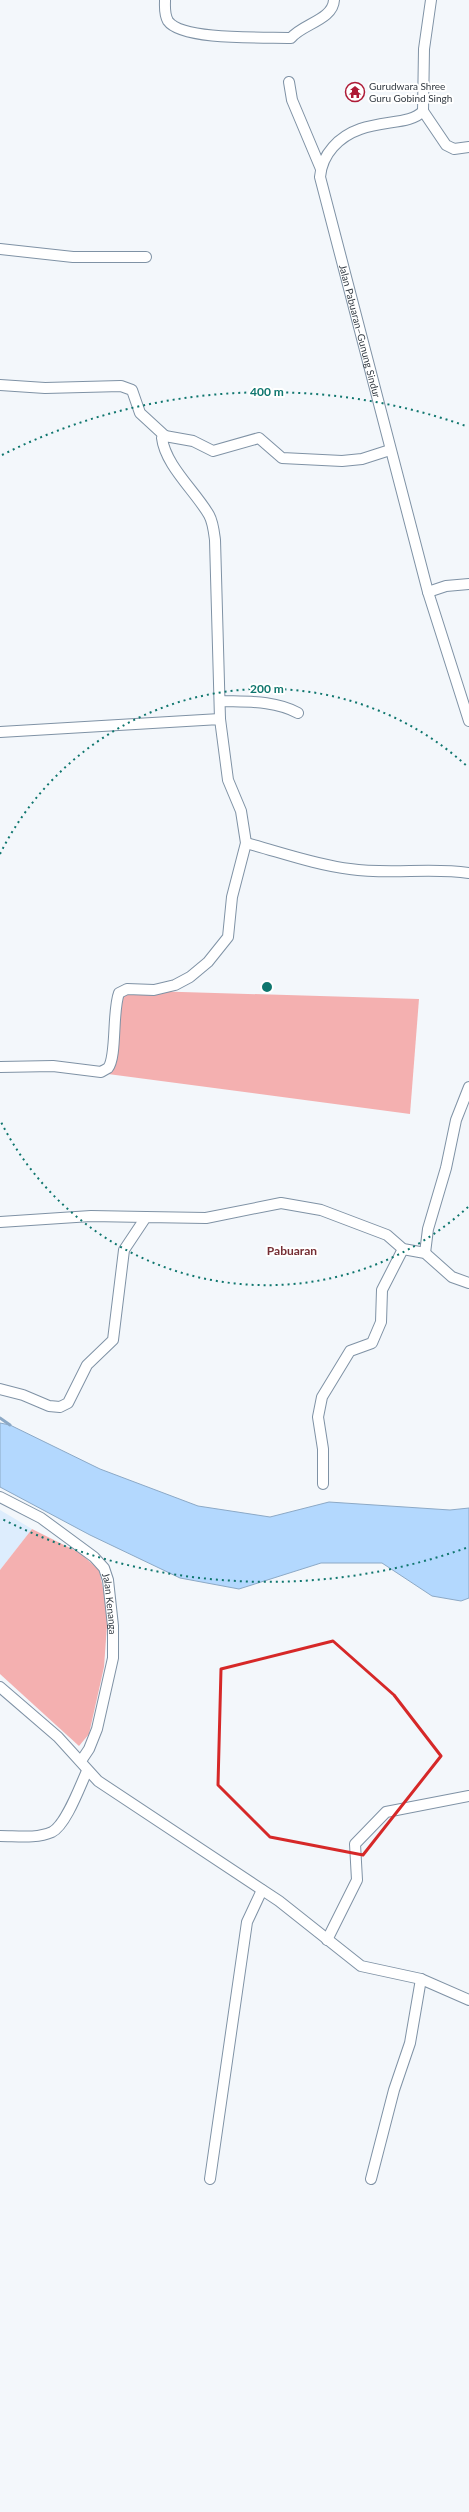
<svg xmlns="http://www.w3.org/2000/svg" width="469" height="2512" font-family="Lato,sans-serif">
<rect width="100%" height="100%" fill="#f3f7fb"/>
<!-- built -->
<polygon fill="#ddedfd" points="0,1510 32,1529 0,1570"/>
<!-- green -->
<g fill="#f4b0b0">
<polygon points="116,990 419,999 410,1114 108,1074"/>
<polygon points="32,1529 80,1553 99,1570 108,1611 104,1667 89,1734 79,1746 0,1674 0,1570"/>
</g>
<!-- water -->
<polygon fill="#b3d8fe" stroke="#8ca9c6" points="0,1423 10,1425 100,1469 198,1506 270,1517 329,1502 450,1510 469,1508 469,1598 461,1601 432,1596 382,1563 321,1563 239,1589 180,1578 90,1535 0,1487"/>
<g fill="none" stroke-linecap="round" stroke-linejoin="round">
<!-- stream -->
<polyline stroke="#8ca9c6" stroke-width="3" points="0,1418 10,1425"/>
<defs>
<g id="minor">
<path d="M165 0C165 7 164 14 168 21 182 41 267 37 291 38 302 24 333 20 334 0"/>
<path id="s1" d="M431 0 424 49 423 111C407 129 361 115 333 147 325 156 321 165 320 177L428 592 469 721"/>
<polyline points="289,82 292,100 321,169"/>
<polyline points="423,111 446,145 454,149 469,147"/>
<polyline points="0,249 73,257 146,257"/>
<polyline points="0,385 45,388 121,386 132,390 140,413 165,436"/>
<polyline points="428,592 446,586 469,584"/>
<path d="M220 701C246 702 274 700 298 713"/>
<path d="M220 719 215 540C214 532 213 522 209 515 196 492 165 465 162 438L165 436 193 441 213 451 259 438 282 458 342 461 362 459 390 450"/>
<path d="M0 732 220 719 228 780 241 811 246 843 232 897 228 937 208 962 190 977 175 985 154 990 127 989 119 993C112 1011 117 1057 108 1068L101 1072 53 1066 0 1067"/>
<path d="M246 843C280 852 316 865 350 869 390 875 430 867 469 873"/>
<polyline points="0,1222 91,1216 146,1217"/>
<polyline points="425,1253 428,1229 446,1168 456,1120 469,1087"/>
<polyline points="0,1389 23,1395 49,1406 60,1407 68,1403 87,1365 113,1340 124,1250 146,1217 206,1218 281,1203 321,1210 387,1235 403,1249 425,1253 452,1277 469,1283"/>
<polyline points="323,1484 323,1449 318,1417 322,1397 350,1351 372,1343 381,1322 382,1290 403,1249"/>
<path id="s2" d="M0 1497 41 1518 94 1557 104 1568 108 1580 113 1626V1658L97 1729 89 1749 81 1761"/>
<polyline points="0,1687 58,1737 98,1781 279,1901 361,1966 421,1979 469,2000"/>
<path d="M0 1836C17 1836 36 1839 52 1832 66 1825 80 1786 87 1771"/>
<polyline points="327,1940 357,1880 355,1844 386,1812 469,1796"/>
<polyline points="210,2179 247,1922 262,1890"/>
<polyline points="371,2179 394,2090 410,2043 421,1979"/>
</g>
</defs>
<!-- minor casing -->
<use href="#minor" stroke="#7f92a5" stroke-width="12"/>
<!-- minor -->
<use href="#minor" stroke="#fff" stroke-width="10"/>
</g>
<!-- marked area -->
<path fill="none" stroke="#d62828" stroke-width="3" stroke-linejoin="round" d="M333 1641 394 1695 441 1756 363 1855 270 1837 218 1785 221 1669Z"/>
<!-- distance rings -->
<g fill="none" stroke="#0f766e" stroke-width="2" stroke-dasharray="2 4">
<path d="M468 1207A298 298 0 0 1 0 1120M0 854A298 298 0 0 1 468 767"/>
<path d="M466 1548A595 595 0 0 1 2 1519M2 455A595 595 0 0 1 466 426"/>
</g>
<!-- icons -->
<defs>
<symbol id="temple-ring" viewBox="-11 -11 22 22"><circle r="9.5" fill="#fff" stroke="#ae1a36" stroke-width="1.5"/><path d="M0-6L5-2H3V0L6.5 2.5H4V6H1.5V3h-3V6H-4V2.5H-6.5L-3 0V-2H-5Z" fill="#ae1a36"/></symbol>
</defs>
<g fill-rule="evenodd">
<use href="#temple-ring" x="344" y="81" width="22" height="22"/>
</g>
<g text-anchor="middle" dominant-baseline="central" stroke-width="4" stroke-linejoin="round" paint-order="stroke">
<!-- poi labels -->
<g font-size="10" fill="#323a42" stroke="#fff" text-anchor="start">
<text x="369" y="86">Gurudwara Shree<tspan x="369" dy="12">Guru Gobind Singh</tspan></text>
</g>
<!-- street labels -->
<g font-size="10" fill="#323a42" stroke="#fff">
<text stroke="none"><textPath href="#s1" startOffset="403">Jalan Pabuaran–Gunung Sindur</textPath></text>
<text stroke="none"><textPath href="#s2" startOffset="163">Jalan Kenanga</textPath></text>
</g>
<!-- quarter labels -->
<g font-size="12" font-weight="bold" fill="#752e34" stroke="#fff">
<text x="292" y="1250">Pabuaran</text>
</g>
</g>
<circle cx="267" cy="987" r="6" fill="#0f766e" stroke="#fff" stroke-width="2"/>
<g font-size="12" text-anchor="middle" font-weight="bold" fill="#0f766e" stroke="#fff" stroke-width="4" stroke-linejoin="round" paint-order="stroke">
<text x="267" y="396">400 m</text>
<text x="267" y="693">200 m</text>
</g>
</svg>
